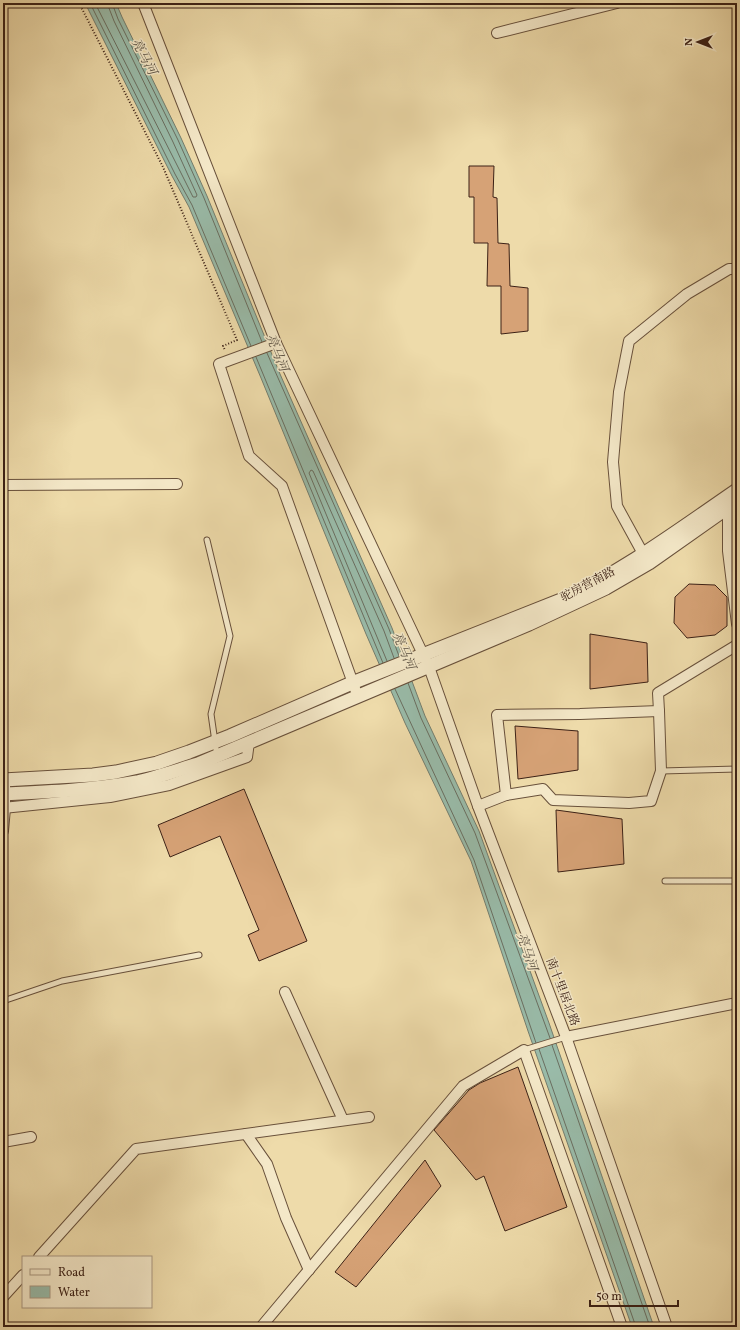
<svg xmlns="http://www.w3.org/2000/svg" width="740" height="1330" font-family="Vollkorn,'Noto Serif SC',serif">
<rect width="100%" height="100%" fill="#eedbaa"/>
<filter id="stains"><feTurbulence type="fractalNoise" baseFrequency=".005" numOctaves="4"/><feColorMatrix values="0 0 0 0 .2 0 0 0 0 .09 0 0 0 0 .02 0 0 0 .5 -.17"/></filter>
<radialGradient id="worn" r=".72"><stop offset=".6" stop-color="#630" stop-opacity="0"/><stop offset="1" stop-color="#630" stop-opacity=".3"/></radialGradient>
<!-- water -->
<polygon fill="#99bba9" stroke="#747d6e" points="85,3 116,3 122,17 181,138 207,196 280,374 392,628 425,716 479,831 549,1023 654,1327 632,1327 528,1031 471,861 405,723 366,634 261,378 189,207 172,176"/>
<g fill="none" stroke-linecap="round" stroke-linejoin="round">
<!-- shore -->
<g stroke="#6a6e60" stroke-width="1">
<polyline points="90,3 175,174 192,205 251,346"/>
<polyline points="95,3 180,171 193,197 196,197 197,195 173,142 114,21 107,3"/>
<polyline points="112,3 118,19 178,140 204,198 262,342"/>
<polyline points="267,353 389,629 399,656"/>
<polyline points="256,357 383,663"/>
<polyline points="387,661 309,473 311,470 313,471 384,631 394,658"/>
<polyline points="408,683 421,718 475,833 550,1038"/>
<polyline points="395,689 474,860 536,1043"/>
<polyline points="552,1045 650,1327"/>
<polyline points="539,1049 636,1327"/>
</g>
</g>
<!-- building -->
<g fill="#d6a276" stroke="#3c2116">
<polygon points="469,166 494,166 493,197 497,198 498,243 509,244 510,286 528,288 528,331 501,334 501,286 487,286 488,243 474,243 474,197 469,197"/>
<polygon points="689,584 715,585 727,597 727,626 715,635 687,638 674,623 675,597"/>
<polygon points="590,634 647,643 648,682 590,689"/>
<polygon points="515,726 578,731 578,770 518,779"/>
<polygon points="244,789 307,941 259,961 248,935 259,930 220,836 170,857 158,825"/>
<polygon points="556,810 622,819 624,864 558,872"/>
<polygon points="518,1067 567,1207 505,1231 484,1176 476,1180 434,1130 469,1090 480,1083"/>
<polygon points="425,1160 441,1186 356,1287 335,1272"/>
</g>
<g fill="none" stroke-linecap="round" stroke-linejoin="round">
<defs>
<g id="service">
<polyline points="207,540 230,636 211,714 217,756"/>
<polyline points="661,771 737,769"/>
<polyline points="665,881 737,881"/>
<polyline points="3,1001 62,981 199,955"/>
<polyline points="524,1050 566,1037"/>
</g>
<g id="minor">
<polyline points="143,3 276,343 429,667 478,806 566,1037 667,1327"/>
<polyline points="497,33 617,3"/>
<polyline points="276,343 219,364 249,456 282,486 358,697"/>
<polyline points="3,485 177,484"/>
<polyline points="728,507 728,551 737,624"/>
<polyline points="646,559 617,506 613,462 619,392 629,341 687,294 729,269 737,269"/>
<polyline points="506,795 543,789 553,800 629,803 651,801 661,771 659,711"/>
<polyline points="478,806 506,795 497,715 580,714 659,711 658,693 737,645"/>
<polyline points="3,808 110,797 169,785 247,757 249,742"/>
<polyline points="3,831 5,808 5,780"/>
<polyline points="285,992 343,1120"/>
<polyline points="566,1037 737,1003"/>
<polyline points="246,1134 267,1164 286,1218 309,1270"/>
<polyline points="3,1142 31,1137"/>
<polyline points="39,1257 136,1149 369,1117"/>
<polyline points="3,1297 23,1275"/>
<polyline points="261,1327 463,1086 524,1050 622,1327"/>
</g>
<g id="tertiary">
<path d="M3 780 93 775 116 772 157 763 189 752 230 736 352 683 561 600C624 571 680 529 737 490"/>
<path d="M3 794C47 792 94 790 137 782 158 777 178 770 198 764L529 624 606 588 649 563 737 501"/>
</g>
</defs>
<!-- service casing -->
<use href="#service" stroke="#68503b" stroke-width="7"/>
<!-- minor casing -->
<use href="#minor" stroke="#68503b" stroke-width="12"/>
<!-- tertiary casing -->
<use href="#tertiary" stroke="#68503b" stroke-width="15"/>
<!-- path -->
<polyline stroke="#3c2116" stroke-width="2" stroke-dasharray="1 2" stroke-linecap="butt" points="79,3 163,167 237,340 223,346 225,350"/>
<!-- service -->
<use href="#service" stroke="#f4e8c8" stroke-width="5"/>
<!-- minor -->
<use href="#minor" stroke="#f4e8c8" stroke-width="10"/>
<!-- tertiary -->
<use href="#tertiary" stroke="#f4e8c8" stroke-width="13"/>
</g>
<g text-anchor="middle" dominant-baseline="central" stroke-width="3" stroke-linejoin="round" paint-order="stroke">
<!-- street labels -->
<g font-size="12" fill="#3c2116" stroke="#f4e8c8">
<text transform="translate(588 585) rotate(-28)">驼房营南路</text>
<text transform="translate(562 992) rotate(69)">南十里居北路</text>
</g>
<!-- water labels -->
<g font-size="13" font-style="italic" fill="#584f42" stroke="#f4e8c8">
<text transform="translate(143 57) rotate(62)">亮马河</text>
<text transform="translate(276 353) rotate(68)">亮马河</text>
<text transform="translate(403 651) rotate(67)">亮马河</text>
<text transform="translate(526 952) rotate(72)">亮马河</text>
</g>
</g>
<!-- margin -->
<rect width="740" height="1330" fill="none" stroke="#eedbaa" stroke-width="16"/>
<rect x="4" y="4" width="732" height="1322" fill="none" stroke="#3c2116" stroke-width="2"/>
<rect x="8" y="8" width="724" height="1314" fill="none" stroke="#3c2116"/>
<!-- legend -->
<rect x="22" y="1256" width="130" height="52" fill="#f4e8c8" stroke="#aa9881"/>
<rect x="30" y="1269" width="20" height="6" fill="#f4e8c8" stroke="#aa9881"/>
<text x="58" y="1276" font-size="12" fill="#3c2116">Road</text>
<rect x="30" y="1286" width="20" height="12" fill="#99bba9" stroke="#aa9881"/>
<text x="58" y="1296" font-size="12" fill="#3c2116">Water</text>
<!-- north arrow -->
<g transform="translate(698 42) rotate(270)" stroke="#f4e8c8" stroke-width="3" paint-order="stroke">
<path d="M0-3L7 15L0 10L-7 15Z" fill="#3c2116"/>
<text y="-6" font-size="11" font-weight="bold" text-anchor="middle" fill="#3c2116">N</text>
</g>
<!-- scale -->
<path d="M590 1300v6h88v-6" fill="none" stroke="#3c2116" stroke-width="2"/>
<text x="596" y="1300" font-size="12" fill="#3c2116" stroke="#f4e8c8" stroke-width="3" paint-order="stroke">50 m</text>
<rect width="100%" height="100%" filter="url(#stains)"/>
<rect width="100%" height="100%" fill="url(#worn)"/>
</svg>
